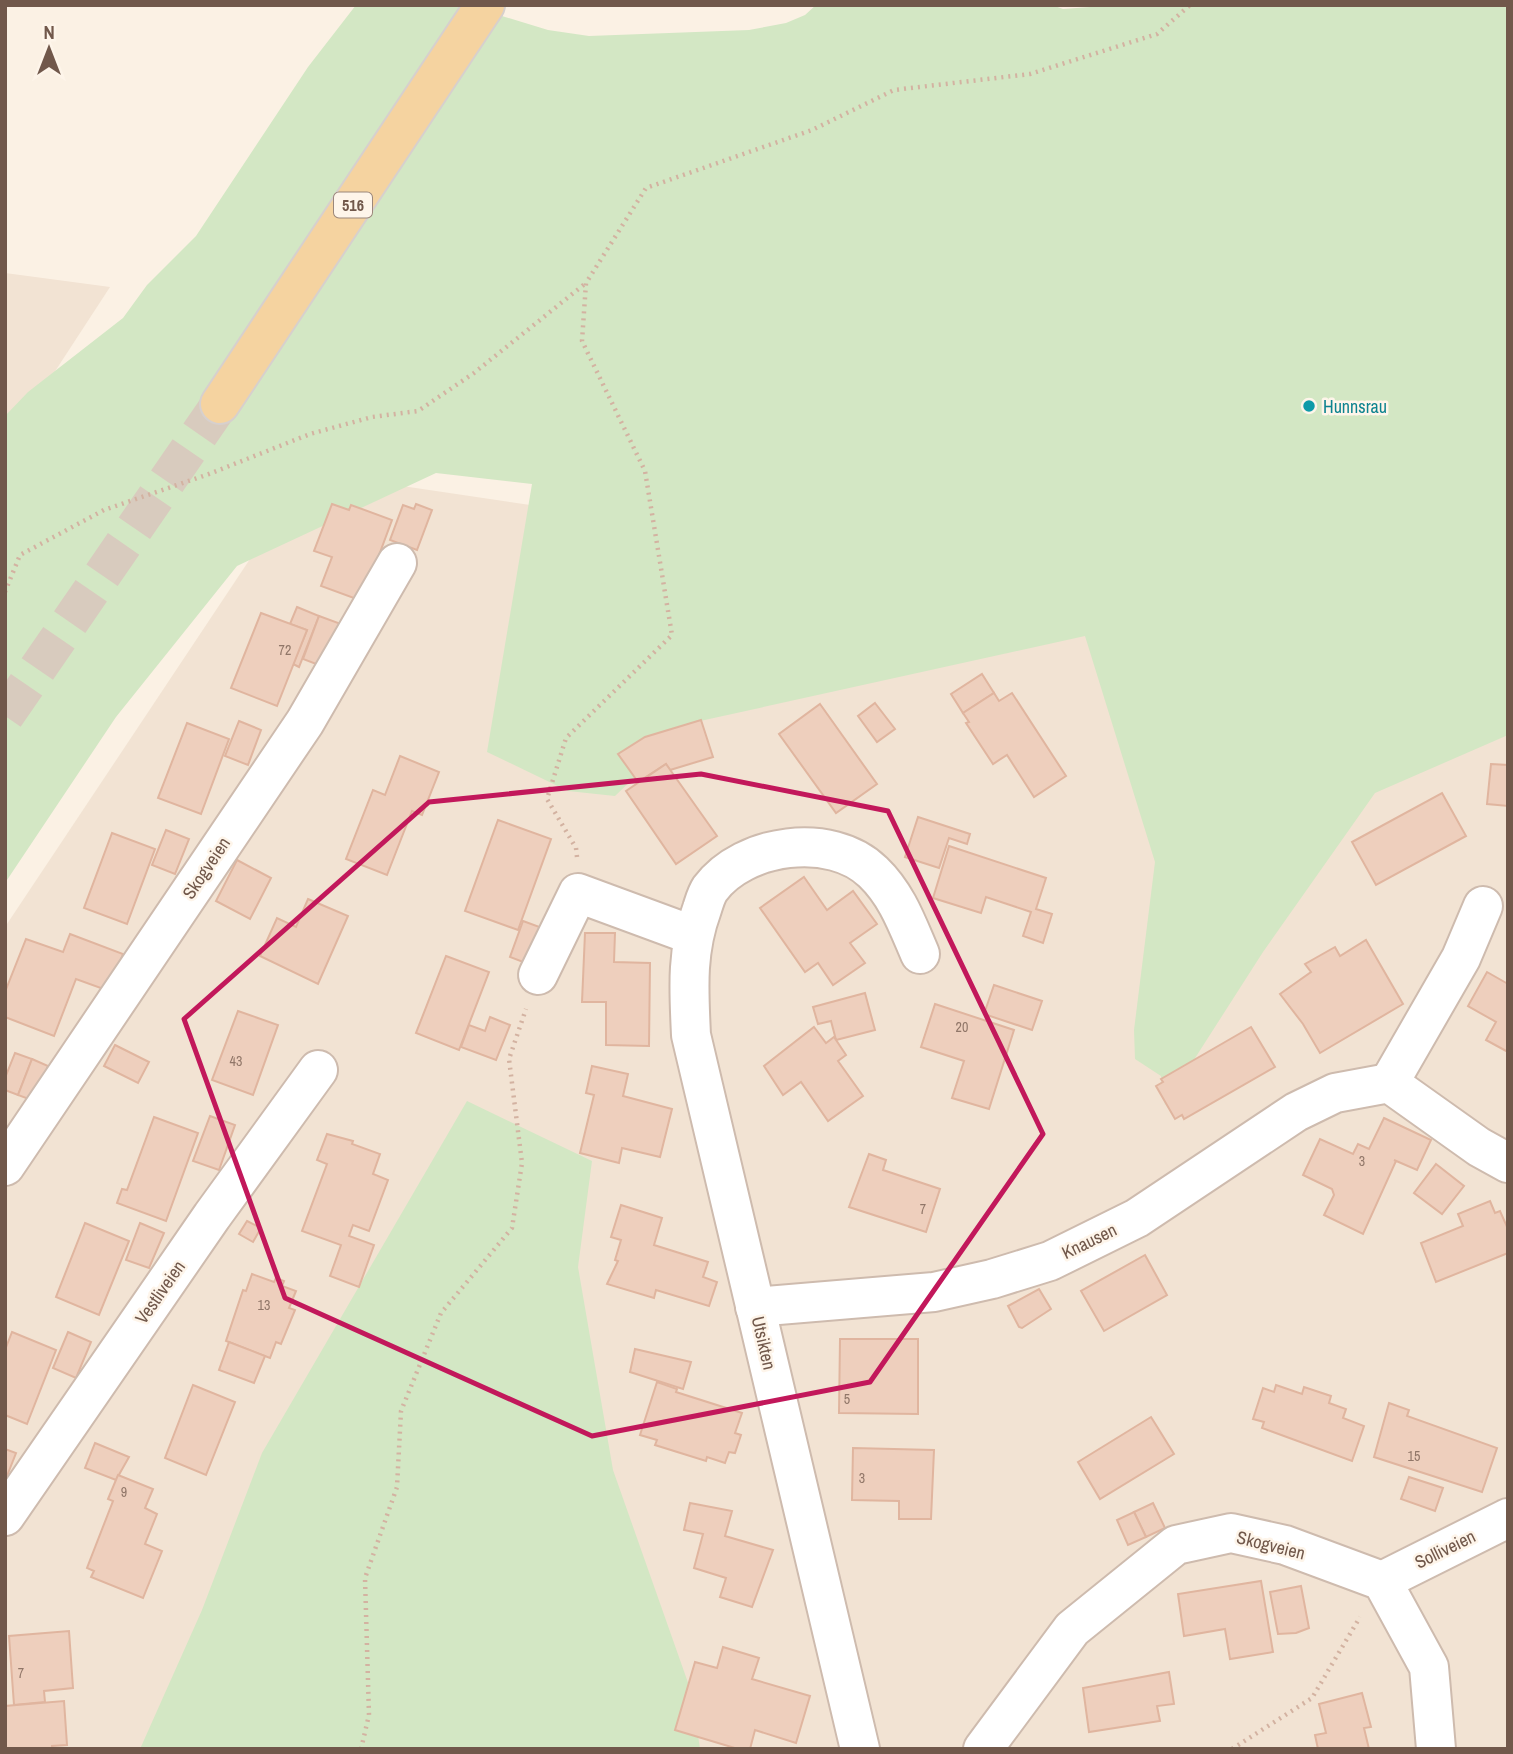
<svg xmlns="http://www.w3.org/2000/svg" width="1513" height="1754" font-family="'Archivo Narrow',sans-serif">
<rect width="100%" height="100%" fill="#fbf1e4"/>
<!-- residential -->
<g fill="#f2e3d3">
<polygon points="5,273 110,287 5,448"/>
<polygon points="308,472 1508,650 1508,1749 5,1749 5,927"/>
</g>
<!-- green -->
<g fill="#d3e7c4">
<polygon points="356,5 466,5 548,30 589,36 749,30 786,23 805,15 816,5 1052,5 1063,9 1117,5 1508,5 1508,735 1375,793 1263,952 1165,1105 1161,1076 1135,1059 1134,1030 1155,862 1085,636 691,723 615,796 568,791 487,752 532,484 436,473 237,566 116,717 5,883 5,416 28,392 123,318 147,285 196,236 308,67"/>
<polygon points="467,1101 592,1161 578,1267 613,1470 692,1694 700,1749 140,1749 202,1610 262,1453"/>
</g>
<!-- building -->
<g fill="#eecfbd" stroke="#e0b59f" stroke-width="2">
<polygon points="332,504 349,510 351,505 392,520 362,601 321,586 332,557 314,551"/>
<polygon points="416,504 432,510 417,550 390,540 403,505 414,509"/>
<polygon points="297,607 319,616 299,667 293,664 307,630 290,624"/>
<polygon points="261,613 307,630 277,706 231,688"/>
<polygon points="319,616 341,624 324,667 303,659"/>
<polygon points="982,674 994,693 963,713 951,694"/>
<polygon points="994,693 999,701 1012,693 1066,776 1034,797 1007,755 993,764 966,723 969,722 963,713"/>
<polygon points="875,703 895,729 877,742 858,716"/>
<polygon points="820,704 877,784 836,813 779,734"/>
<polygon points="701,720 713,757 670,770 666,764 638,782 618,754 645,737"/>
<polygon points="239,721 261,730 248,765 225,756"/>
<polygon points="187,723 229,739 201,814 158,798"/>
<polygon points="400,756 439,772 422,815 412,811 387,875 346,859 373,790 385,795"/>
<polygon points="666,764 717,836 676,864 626,791"/>
<polygon points="1491,764 1508,765 1508,806 1487,804"/>
<polygon points="1442,793 1466,836 1376,885 1352,842"/>
<polygon points="918,817 970,834 967,844 949,838 939,868 905,857"/>
<polygon points="498,820 551,839 518,930 465,911"/>
<polygon points="166,830 189,839 175,874 152,865"/>
<polygon points="112,833 155,849 127,924 84,908"/>
<polygon points="949,846 1046,878 1036,909 1052,914 1043,943 1023,936 1031,912 986,897 981,913 933,898"/>
<polygon points="237,860 271,878 250,919 216,901"/>
<polygon points="804,877 827,910 853,891 877,924 850,943 865,963 833,985 818,963 805,972 760,908"/>
<polygon points="308,899 348,916 318,984 260,956 277,918 296,927"/>
<polygon points="523,921 545,929 531,965 510,957"/>
<polygon points="585,933 615,933 614,962 650,963 649,1046 606,1045 606,1002 582,1002"/>
<polygon points="70,934 123,954 109,991 76,979 54,1036 5,1017 5,992 26,939 63,952"/>
<polygon points="1366,940 1403,1004 1320,1053 1303,1024 1280,994 1311,972 1305,964 1335,947 1340,956"/>
<polygon points="446,956 489,972 459,1050 416,1033"/>
<polygon points="1487,972 1508,984 1508,1052 1486,1040 1496,1022 1468,1006"/>
<polygon points="994,985 1042,1001 1032,1030 984,1014"/>
<polygon points="865,993 875,1030 836,1040 831,1021 818,1024 813,1007"/>
<polygon points="935,1004 1014,1030 989,1109 952,1098 964,1061 921,1047"/>
<polygon points="238,1011 278,1025 253,1095 212,1080"/>
<polygon points="490,1017 510,1025 496,1060 461,1047 469,1025 485,1031"/>
<polygon points="814,1027 826,1043 834,1037 846,1055 838,1061 863,1096 828,1121 801,1082 783,1095 764,1066"/>
<polygon points="1251,1027 1275,1067 1184,1119 1182,1115 1175,1119 1156,1086 1163,1082 1161,1079"/>
<polygon points="115,1045 149,1062 138,1083 104,1066"/>
<polygon points="15,1053 32,1059 18,1095 5,1090 5,1078"/>
<polygon points="32,1059 48,1066 34,1101 18,1095"/>
<polygon points="592,1066 628,1074 623,1096 672,1109 660,1157 622,1148 619,1163 580,1153 594,1095 586,1093"/>
<polygon points="210,1116 235,1125 219,1170 193,1161"/>
<polygon points="154,1117 198,1133 166,1221 117,1203 122,1189 127,1190"/>
<polygon points="1384,1118 1431,1140 1417,1170 1394,1160 1396,1161 1363,1234 1324,1215 1334,1195 1332,1189 1303,1175 1320,1139 1353,1154 1358,1144 1369,1149"/>
<polygon points="327,1134 353,1141 352,1144 380,1154 373,1174 388,1180 369,1231 353,1225 349,1236 374,1245 359,1287 330,1276 341,1245 302,1231 327,1164 317,1160"/>
<polygon points="869,1154 886,1160 883,1170 940,1189 926,1232 849,1207"/>
<polygon points="1436,1164 1464,1186 1442,1214 1414,1193"/>
<polygon points="1490,1201 1495,1213 1500,1211 1508,1229 1508,1253 1436,1282 1421,1243 1463,1226 1458,1214"/>
<polygon points="621,1205 662,1218 654,1245 708,1262 703,1277 717,1282 709,1306 656,1290 654,1298 607,1284 618,1261 615,1260 621,1240 611,1237"/>
<polygon points="247,1221 261,1228 253,1242 239,1234"/>
<polygon points="85,1223 129,1241 99,1315 56,1297"/>
<polygon points="140,1223 164,1233 149,1268 126,1260"/>
<polygon points="1145,1255 1167,1295 1104,1331 1081,1291"/>
<polygon points="252,1274 274,1282 276,1278 284,1281 282,1286 296,1291 289,1308 295,1310 281,1344 276,1342 270,1358 226,1341 243,1290 246,1291"/>
<polygon points="1039,1289 1051,1309 1022,1328 1019,1327 1008,1306"/>
<polygon points="12,1332 56,1350 27,1424 5,1415 5,1350"/>
<polygon points="68,1332 91,1342 76,1378 53,1368"/>
<polygon points="840,1339 918,1339 918,1414 839,1413"/>
<polygon points="229,1342 265,1356 254,1383 219,1370"/>
<polygon points="635,1349 691,1362 683,1389 630,1372"/>
<polygon points="657,1382 677,1389 676,1392 742,1413 735,1433 741,1435 735,1453 729,1452 725,1463 707,1457 706,1461 655,1445 657,1440 640,1435"/>
<polygon points="193,1385 235,1402 206,1475 165,1458"/>
<polygon points="1276,1385 1302,1394 1304,1387 1331,1396 1329,1403 1346,1409 1343,1418 1364,1426 1352,1461 1262,1428 1264,1422 1253,1419 1263,1388 1274,1392"/>
<polygon points="1389,1403 1409,1410 1407,1416 1497,1448 1482,1492 1374,1457"/>
<polygon points="1151,1417 1174,1454 1100,1499 1078,1462"/>
<polygon points="95,1443 129,1457 116,1480 85,1468"/>
<polygon points="853,1448 934,1450 931,1519 899,1519 899,1501 852,1500"/>
<polygon points="5,1449 16,1453 5,1481"/>
<polygon points="118,1475 153,1489 145,1508 157,1514 145,1544 162,1551 143,1598 91,1577 94,1571 87,1568 113,1501 108,1499"/>
<polygon points="1409,1477 1443,1488 1435,1511 1401,1499"/>
<polygon points="690,1503 732,1511 725,1536 773,1550 752,1607 720,1597 726,1578 694,1568 703,1534 684,1530"/>
<polygon points="1153,1503 1165,1528 1146,1537 1134,1512"/>
<polygon points="1134,1512 1146,1537 1128,1545 1117,1520"/>
<polygon points="1261,1581 1273,1652 1230,1659 1225,1629 1184,1636 1178,1594"/>
<polygon points="1301,1586 1309,1628 1296,1633 1278,1634 1270,1592"/>
<polygon points="69,1631 73,1688 44,1691 45,1702 14,1705 9,1636"/>
<polygon points="723,1647 759,1658 752,1679 810,1696 796,1743 755,1730 750,1749 738,1749 675,1730 695,1662 717,1668"/>
<polygon points="1169,1672 1174,1704 1157,1706 1160,1721 1089,1732 1083,1688"/>
<polygon points="1362,1693 1371,1727 1364,1728 1369,1749 1318,1749 1315,1735 1326,1733 1319,1704"/>
<polygon points="64,1701 67,1745 52,1746 52,1749 5,1749 5,1706"/>
</g>
<g fill="none" stroke-linecap="round" stroke-linejoin="round">
<!-- major-tunnel -->
<polyline stroke="#d8cbbe" stroke-width="38" stroke-dasharray="38 19" stroke-linecap="butt" points="5,716 220,404"/>
<defs>
<g id="minor">
<polyline points="538,975 578,893 692,935"/>
<polyline points="1389,1083 1461,958 1483,906"/>
<polyline points="5,1166 305,722 397,563"/>
<polyline points="755,1307 934,1292 992,1279 1050,1261 1137,1218 1296,1112 1335,1093 1389,1083 1479,1147 1508,1163"/>
<polyline points="5,1516 212,1216 318,1070"/>
<polyline points="1382,1581 1508,1518"/>
<path d="M860 1749 691 1035C689 991 686 952 702 909 704 903 706 895 710 889 743 844 831 831 873 872 897 895 907 924 920 954"/>
<polyline points="983,1749 1072,1629 1176,1545 1231,1533 1285,1545 1382,1581 1429,1667 1436,1749"/>
</g>
<polyline id="major" points="220,404 485,5"/>
</defs>
<!-- minor casing -->
<use href="#minor" stroke="#cebbae" stroke-width="42"/>
<!-- major casing -->
<use href="#major" stroke="#d7d0cd" stroke-width="42"/>
<!-- path -->
<g stroke="#d3b2a1" stroke-width="4.5" stroke-dasharray="2 5" stroke-linecap="butt">
<polyline points="5,592 20,555 104,510 209,474 310,434 372,417 418,411 474,373 586,283"/>
<polyline points="577,857 576,848 547,799 566,738 672,635 645,471 582,341 586,283 646,188 812,130 894,90 1030,74 1157,34 1190,5"/>
<polyline points="361,1749 369,1715 365,1578 397,1487 401,1411 441,1313 512,1228 522,1163 509,1059 526,1009"/>
<polyline points="1232,1749 1312,1698 1360,1617"/>
</g>
<!-- minor -->
<use href="#minor" stroke="#fff" stroke-width="38"/>
<!-- major -->
<use href="#major" stroke="#f5d3a0" stroke-width="38"/>
</g>
<!-- marked area -->
<path fill="none" stroke="#c2185b" stroke-width="5" stroke-linejoin="round" d="M701 774 888 811 1043 1134 870 1382 592 1436 285 1298 184 1019 429 802Z"/>
<!-- markers -->
<circle fill="#0f9aa8" stroke="#fef5ea" stroke-width="2.5" cx="1309" cy="406" r="7"/>
<g text-anchor="middle" dominant-baseline="central" stroke-width="5" stroke-linejoin="round" paint-order="stroke">
<!-- number labels -->
<g font-size="14" fill="#907668">
<text x="285" y="650">72</text>
<text x="962" y="1027">20</text>
<text x="236" y="1061">43</text>
<text x="1362" y="1161">3</text>
<text x="923" y="1209">7</text>
<text x="264" y="1305">13</text>
<text x="847" y="1399">5</text>
<text x="1414" y="1456">15</text>
<text x="862" y="1478">3</text>
<text x="124" y="1492">9</text>
<text x="21" y="1673">7</text>
</g>
<!-- shield labels -->
<rect fill="#fef5ea" stroke="#9b877b" stroke-width="2" x="334" y="192.5" width="38" height="25" rx="5"/>
<g font-size="16" font-weight="bold" fill="#71584b">
<text x="353" y="205">516</text>
</g>
<!-- culture labels -->
<g font-size="18" fill="#0d838f" stroke="#fef5ea" text-anchor="start">
<text x="1323" y="406">Hunnsrau</text>
</g>
<!-- street labels -->
<g font-size="18" fill="#71584b" stroke="#fef5ea">
<text transform="translate(206 868) rotate(-56)">Skogveien</text>
<text transform="translate(1089 1241) rotate(-26)">Knausen</text>
<text transform="translate(160 1292) rotate(-55)">Vestliveien</text>
<text transform="translate(764 1343) rotate(77)">Utsikten</text>
<text transform="translate(1271 1545) rotate(14)">Skogveien</text>
<text transform="translate(1445 1549) rotate(-26)">Solliveien</text>
</g>
</g>
<!-- border -->
<rect width="1513" height="1754" fill="none" stroke="#71584b" stroke-width="14"/>
<!-- north arrow -->
<g transform="translate(49 49)" stroke="#fef5ea" stroke-width="5" paint-order="stroke">
<path d="M0-5L12 26L0 18L-12 26Z" fill="#71584b"/>
<text y="-10" font-size="19" font-weight="bold" text-anchor="middle" fill="#71584b">N</text>
</g>
</svg>
